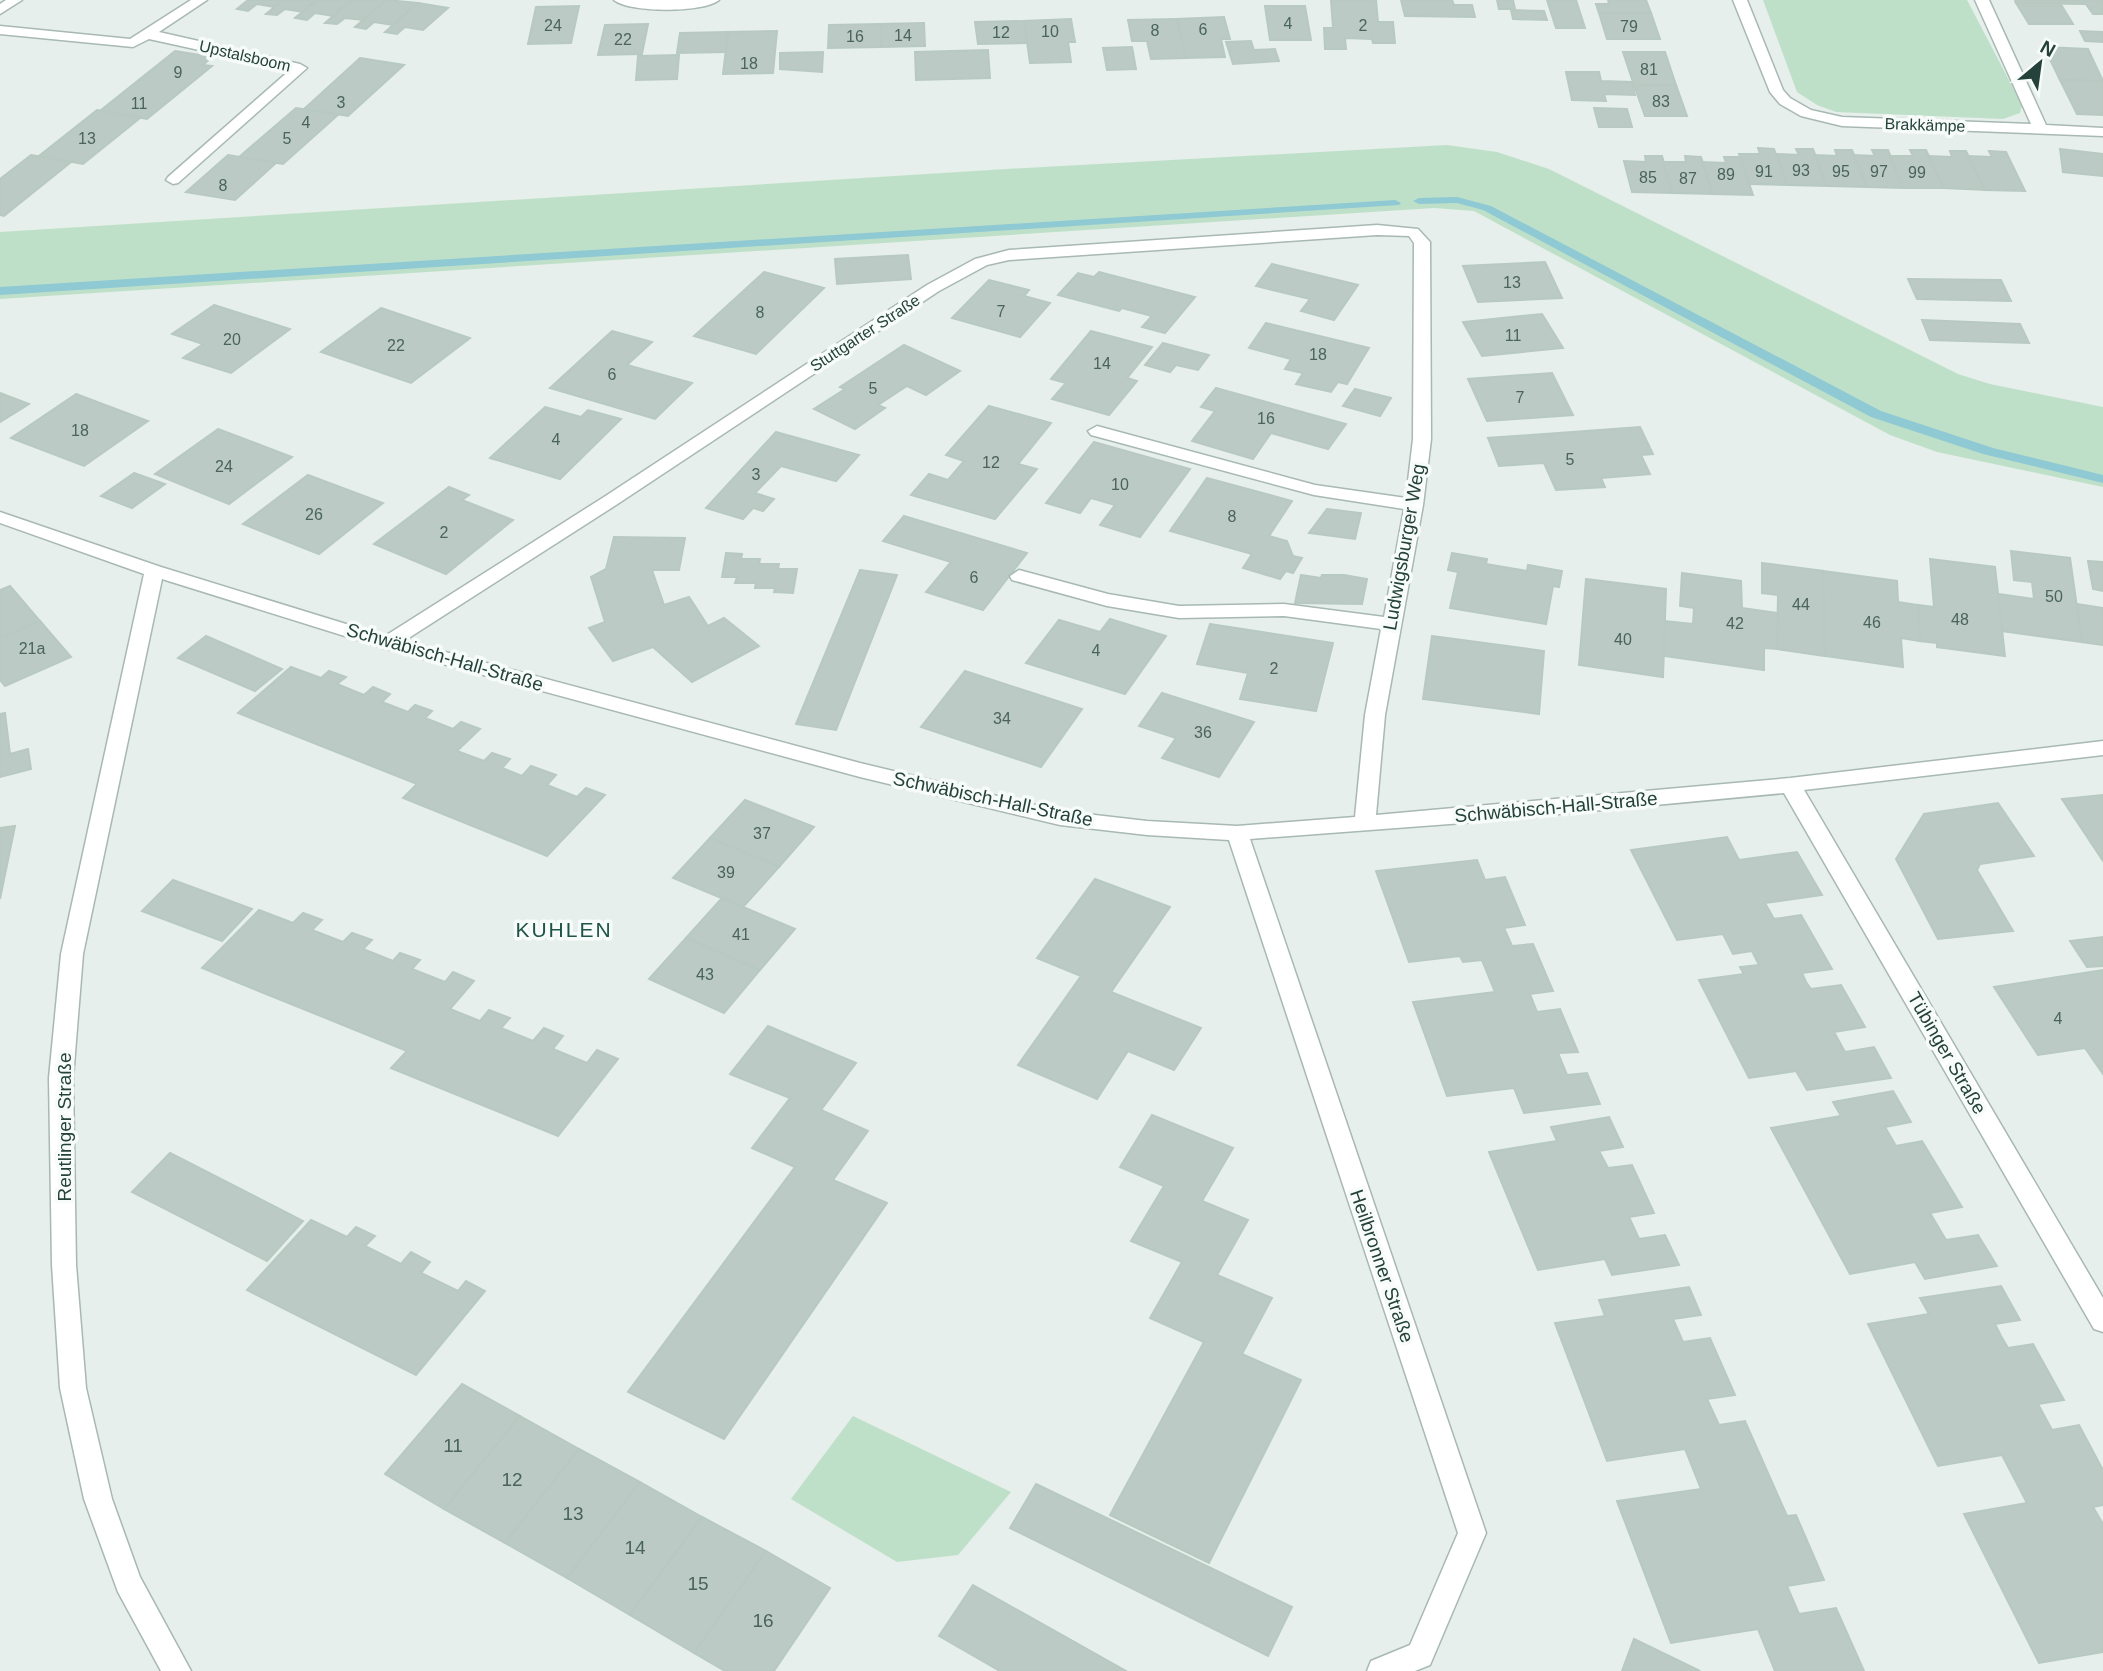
<svg xmlns="http://www.w3.org/2000/svg" width="2103" height="1671" font-family="Helvetica,sans-serif">
<rect width="100%" height="100%" fill="#e6efeb"/>
<!-- green -->
<g fill="#bfe0c8">
<polygon points="1763,0 1967,0 2022,105 2020,113 2003,119 1836,112 1817,105 1797,92"/>
<polygon points="1447,145 1497,152 1549,169 1958,374 1990,384 2103,407 2103,487 1937,452 1890,435 1474,211 1434,208 0,299 0,232 1006,169"/>
<polygon points="853,1416 1011,1492 958,1555 897,1562 791,1499"/>
</g>
<g fill="none" stroke-linecap="round" stroke-linejoin="round">
<!-- stream -->
<g fill="#8ec9d4" fill-rule="evenodd">
<polygon points="1457,197 1491,206 1881,411 1993,448 2103,475 2103,483 1983,454 1871,417 1483,210 1457,203 1419,204 1413,201 1419,198"/>
<polygon points="1395,200 1401,203 1399,205 0,295 0,287"/>
</g>
</g>
<!-- building -->
<g fill="#bbcac4" stroke="#b8c9c2" stroke-width="2">
<polygon points="248,0 283,0 274,7 257,4 248,11 237,9"/>
<polygon points="283,0 317,0 303,12 285,9 277,15 266,14"/>
<polygon points="317,0 352,0 333,16 315,13 307,20 295,18"/>
<polygon points="352,0 387,0 363,20 345,18 337,24 325,23"/>
<polygon points="387,0 418,3 393,25 374,22 366,29 355,27"/>
<polygon points="1331,0 1376,0 1378,22 1393,22 1395,43 1373,43 1372,39 1345,38 1346,49 1325,49 1324,28 1333,28"/>
<polygon points="1401,0 1452,0 1454,5 1472,5 1475,17 1405,16"/>
<polygon points="1497,0 1513,0 1515,9 1499,9"/>
<polygon points="1547,0 1576,0 1585,28 1556,28"/>
<polygon points="1608,0 1646,0 1651,13 1599,13 1596,4 1609,4"/>
<polygon points="2015,0 2082,0 2084,4 2016,3"/>
<polygon points="2083,0 2103,0 2103,14 2093,14"/>
<polygon points="418,3 448,8 423,30 405,27 397,34 385,32"/>
<polygon points="2016,3 2060,3 2073,24 2029,24"/>
<polygon points="579,6 571,43 528,44 536,7"/>
<polygon points="1265,6 1305,6 1311,40 1270,40"/>
<polygon points="1511,10 1544,11 1547,20 1513,19"/>
<polygon points="1599,13 1651,13 1660,39 1607,39"/>
<polygon points="1224,17 1230,39 1221,39 1225,57 1186,58 1177,19"/>
<polygon points="1071,19 1075,42 1068,42 1071,62 1030,63 1024,21"/>
<polygon points="1177,19 1186,58 1151,59 1147,41 1132,41 1128,20"/>
<polygon points="1024,21 1027,43 978,44 975,22"/>
<polygon points="924,23 925,46 881,47 881,24"/>
<polygon points="648,24 642,54 598,55 605,25"/>
<polygon points="881,24 881,47 828,48 829,25"/>
<polygon points="777,31 773,73 723,74 728,32"/>
<polygon points="2080,31 2103,32 2103,42 2085,41"/>
<polygon points="728,32 726,52 677,53 680,33"/>
<polygon points="1251,41 1254,50 1275,49 1279,61 1233,64 1226,42"/>
<polygon points="1132,47 1136,69 1107,70 1103,48"/>
<polygon points="2044,47 2088,49 2103,81 2060,80"/>
<polygon points="988,50 990,78 916,80 915,52"/>
<polygon points="175,51 212,57 203,65 212,66 147,119 100,111"/>
<polygon points="823,52 822,72 780,69 780,53"/>
<polygon points="1623,52 1665,52 1676,85 1634,85"/>
<polygon points="679,55 677,79 636,80 638,56"/>
<polygon points="360,58 404,65 348,116 304,109"/>
<polygon points="1566,72 1599,72 1601,81 1632,82 1635,95 1604,94 1606,101 1572,100"/>
<polygon points="2060,80 2103,81 2103,115 2077,114"/>
<polygon points="1634,85 1676,85 1687,116 1645,116"/>
<polygon points="296,108 338,115 283,164 239,157"/>
<polygon points="1594,108 1627,109 1632,127 1599,127"/>
<polygon points="97,110 140,118 83,164 39,156"/>
<polygon points="1758,148 1774,149 1787,185 1749,184 1739,154 1760,154"/>
<polygon points="1796,149 1813,149 1827,186 1787,185 1777,154 1799,155"/>
<polygon points="2060,149 2103,154 2103,176 2063,172"/>
<polygon points="1835,150 1852,150 1867,187 1827,186 1815,155 1837,156"/>
<polygon points="1872,150 1888,150 1904,188 1867,187 1854,155 1875,156"/>
<polygon points="1910,150 1926,150 1944,188 1904,188 1890,156 1913,156"/>
<polygon points="1950,151 1966,151 1985,190 1944,188 1929,156 1952,157"/>
<polygon points="1989,151 2006,152 2025,191 1985,190 1969,156 1992,157"/>
<polygon points="31,155 71,162 4,216 0,215 0,179"/>
<polygon points="228,155 276,163 235,200 186,192"/>
<polygon points="1645,156 1662,156 1673,193 1632,192 1624,161 1646,162"/>
<polygon points="1685,156 1701,157 1713,194 1673,193 1663,162 1686,162"/>
<polygon points="1724,157 1740,157 1753,195 1713,194 1703,162 1726,163"/>
<polygon points="908,255 911,279 837,284 835,259"/>
<polygon points="1545,262 1562,298 1478,302 1463,266"/>
<polygon points="1272,264 1358,285 1334,320 1301,311 1310,299 1256,286"/>
<polygon points="764,272 824,288 756,354 694,336"/>
<polygon points="1099,272 1195,297 1165,333 1142,327 1152,316 1122,308 1119,311 1058,295 1078,273 1094,277"/>
<polygon points="1908,279 2001,280 2011,301 1917,299"/>
<polygon points="989,280 1029,290 1024,296 1050,303 1020,337 952,318"/>
<polygon points="214,305 290,329 231,373 183,358 203,344 172,334"/>
<polygon points="381,308 470,338 411,383 321,352"/>
<polygon points="1542,314 1563,348 1482,356 1463,322"/>
<polygon points="1922,320 2020,324 2029,343 1930,340"/>
<polygon points="1266,323 1369,348 1347,384 1338,382 1331,392 1296,384 1303,373 1285,369 1291,359 1249,348"/>
<polygon points="612,331 652,342 627,365 692,383 655,419 550,388"/>
<polygon points="1091,331 1152,347 1127,378 1137,381 1109,415 1052,399 1066,383 1051,379"/>
<polygon points="1163,343 1209,355 1198,370 1176,365 1170,372 1145,365"/>
<polygon points="904,345 960,371 926,395 907,386 878,405 885,408 855,429 814,409 845,389 840,387"/>
<polygon points="1552,373 1573,415 1487,421 1468,379"/>
<polygon points="1216,388 1346,424 1328,449 1271,433 1253,459 1192,441 1215,411 1201,407"/>
<polygon points="1355,389 1391,398 1380,416 1343,406"/>
<polygon points="0,393 29,404 0,422"/>
<polygon points="76,394 148,421 84,466 11,438"/>
<polygon points="989,406 1051,423 1018,464 1037,469 995,519 911,495 929,474 948,480 964,461 946,455"/>
<polygon points="545,407 581,417 588,410 621,419 560,479 490,458"/>
<polygon points="1640,427 1653,454 1641,455 1650,474 1601,478 1605,487 1556,490 1544,463 1499,466 1488,438"/>
<polygon points="218,429 292,457 229,504 155,474"/>
<polygon points="776,432 859,455 836,481 781,466 755,493 774,499 763,511 753,508 743,519 706,508"/>
<polygon points="1094,442 1190,469 1140,537 1100,525 1115,505 1091,498 1080,513 1046,503"/>
<polygon points="134,473 165,484 132,508 101,496"/>
<polygon points="308,475 383,503 319,554 243,524"/>
<polygon points="1207,478 1292,501 1269,536 1287,541 1293,556 1302,558 1293,573 1286,571 1280,579 1243,568 1252,554 1170,531"/>
<polygon points="449,487 469,495 462,500 513,520 446,574 374,544"/>
<polygon points="1327,509 1361,513 1355,539 1309,533"/>
<polygon points="904,516 1027,553 983,610 926,592 951,562 883,541"/>
<polygon points="614,537 685,538 679,570 652,570 664,605 689,597 708,626 724,618 759,646 692,682 653,647 613,661 589,628 605,622 591,577 606,569"/>
<polygon points="2011,551 2070,558 2082,642 2002,631 1998,594 2034,599 2032,582 2014,580"/>
<polygon points="726,553 742,554 741,559 760,559 759,564 779,564 778,569 797,569 793,593 774,592 775,588 755,588 756,583 735,583 737,577 722,577"/>
<polygon points="1452,553 1487,559 1486,564 1527,571 1528,565 1562,571 1559,587 1553,586 1546,624 1450,608 1458,572 1448,570"/>
<polygon points="1930,559 1995,567 2005,656 1937,647 1937,643 1920,641 1918,605 1934,607"/>
<polygon points="2088,561 2103,562 2103,591 2093,589"/>
<polygon points="1762,563 1823,571 1825,656 1777,649 1778,595 1762,593"/>
<polygon points="860,570 897,575 836,730 796,724"/>
<polygon points="1823,571 1897,581 1898,602 1918,605 1920,641 1901,638 1903,667 1825,656"/>
<polygon points="1682,573 1741,581 1742,608 1778,613 1777,649 1764,648 1764,670 1664,656 1665,621 1693,624 1694,608 1680,606"/>
<polygon points="1301,575 1321,578 1322,575 1344,575 1367,579 1362,604 1295,603"/>
<polygon points="1586,579 1666,589 1663,677 1579,665"/>
<polygon points="10,586 40,621 0,638 0,590"/>
<polygon points="2077,604 2103,608 2103,645 2082,642"/>
<polygon points="1110,619 1166,636 1125,694 1026,663 1059,620 1100,632"/>
<polygon points="40,621 71,657 5,686 0,680 0,638"/>
<polygon points="1210,624 1333,643 1316,711 1240,699 1248,673 1197,664"/>
<polygon points="206,636 282,669 255,691 178,658"/>
<polygon points="1432,636 1544,651 1539,714 1423,699"/>
<polygon points="291,667 321,678 329,671 346,677 337,684 364,695 373,687 390,694 382,702 408,712 415,705 432,711 425,718 453,729 461,722 480,729 457,751 484,761 492,753 510,759 502,768 522,776 531,766 556,775 547,785 577,797 586,788 605,795 547,856 403,798 417,784 238,713"/>
<polygon points="965,671 1082,709 1041,767 921,727"/>
<polygon points="1162,693 1254,722 1219,777 1162,758 1176,738 1139,726"/>
<polygon points="5,713 10,754 28,749 31,769 0,777 0,714"/>
<polygon points="2103,795 2103,861 2062,799"/>
<polygon points="745,800 814,827 779,867 710,838"/>
<polygon points="1998,803 2034,856 1980,864 1977,870 2013,931 1938,939 1896,859 1924,814"/>
<polygon points="15,826 0,899 0,828"/>
<polygon points="1727,837 1739,860 1797,852 1822,895 1765,903 1774,919 1801,915 1832,969 1802,973 1806,982 1811,989 1841,985 1865,1027 1834,1032 1845,1052 1874,1047 1891,1078 1807,1090 1796,1071 1749,1078 1699,980 1744,974 1740,967 1759,965 1752,951 1733,954 1723,934 1677,940 1631,850"/>
<polygon points="710,838 779,867 743,907 673,878"/>
<polygon points="1477,860 1485,880 1505,877 1525,925 1504,928 1512,946 1533,944 1553,991 1530,994 1537,1012 1560,1009 1578,1052 1558,1053 1567,1075 1587,1073 1600,1104 1524,1113 1514,1088 1447,1096 1413,1002 1495,992 1482,960 1463,962 1460,956 1409,962 1376,871"/>
<polygon points="1095,879 1170,907 1111,992 1201,1028 1174,1070 1128,1051 1097,1099 1018,1065 1081,976 1037,958"/>
<polygon points="173,880 252,909 222,941 142,911"/>
<polygon points="722,898 795,929 760,970 686,938"/>
<polygon points="259,910 293,923 303,913 322,920 312,930 343,942 352,933 372,940 363,949 393,961 400,953 420,960 412,969 445,982 453,972 474,981 450,1009 480,1021 489,1010 510,1018 501,1028 533,1041 544,1028 563,1036 553,1049 587,1063 597,1050 618,1059 558,1136 391,1068 407,1051 202,968"/>
<polygon points="2103,937 2103,966 2087,967 2070,941"/>
<polygon points="686,938 760,970 724,1013 649,979"/>
<polygon points="2103,970 2103,1074 2085,1048 2038,1055 1994,987"/>
<polygon points="768,1026 856,1063 821,1110 868,1131 833,1180 887,1203 724,1439 628,1392 795,1167 752,1148 790,1098 730,1074"/>
<polygon points="1893,1091 1911,1122 1885,1127 1896,1146 1922,1141 1962,1207 1930,1213 1946,1240 1978,1235 1997,1266 1925,1279 1915,1262 1850,1274 1771,1128 1841,1116 1833,1102"/>
<polygon points="1152,1115 1233,1148 1202,1201 1248,1220 1217,1275 1272,1298 1242,1354 1301,1380 1209,1563 1110,1515 1204,1342 1150,1318 1182,1262 1131,1241 1164,1186 1120,1167"/>
<polygon points="1609,1117 1623,1147 1599,1151 1608,1168 1632,1165 1654,1213 1629,1217 1639,1239 1665,1235 1679,1265 1612,1275 1605,1259 1538,1270 1489,1152 1557,1141 1551,1127"/>
<polygon points="170,1153 303,1221 267,1261 132,1192"/>
<polygon points="311,1220 347,1237 356,1227 375,1236 365,1246 401,1264 411,1252 430,1262 421,1273 458,1291 466,1281 485,1291 416,1375 247,1290"/>
<polygon points="2001,1286 2020,1320 1995,1324 2001,1336 2008,1348 2033,1344 2064,1400 2038,1404 2052,1430 2079,1425 2103,1470 2103,1505 2093,1507 2103,1524 2103,1652 2039,1663 1964,1514 2027,1503 2002,1455 1938,1466 1868,1324 1929,1314 1920,1298"/>
<polygon points="1689,1287 1701,1315 1673,1319 1683,1342 1710,1338 1735,1395 1707,1399 1719,1425 1745,1421 1787,1516 1796,1515 1824,1580 1787,1586 1799,1614 1836,1608 1864,1671 1775,1671 1758,1629 1671,1643 1617,1501 1701,1489 1685,1449 1607,1461 1555,1323 1605,1316 1599,1300"/>
<polygon points="462,1384 520,1416 444,1509 385,1474"/>
<polygon points="520,1416 579,1449 505,1543 444,1509"/>
<polygon points="579,1449 640,1482 567,1578 505,1543"/>
<polygon points="640,1482 702,1517 630,1615 567,1578"/>
<polygon points="1036,1484 1292,1607 1268,1656 1010,1528"/>
<polygon points="702,1517 766,1551 694,1653 630,1615"/>
<polygon points="766,1551 830,1588 774,1671 725,1671 694,1653"/>
<polygon points="973,1585 1126,1671 1000,1671 939,1636"/>
<polygon points="1634,1639 1700,1671 1622,1671"/>
</g>
<g fill="none" stroke-linecap="round" stroke-linejoin="round">
<defs>
<g id="minor">
<polygon points="6,0 22,0 0,14 0,4"/>
<polygon points="191,0 207,0 159,32 300,64 307,68 178,183 173,184 166,180 168,177 290,70 149,39 133,47 0,34 0,26 130,39"/>
<path d="M614 0H719C703 13 630 13 614 0Z"/>
<polygon points="1733,0 1747,0 1783,90 1790,98 1811,110 1842,117 2031,124 1975,0 1989,0 2046,125 2103,128 2103,136 1842,126 1801,116 1780,104 1770,92"/>
<path d="M1377 225 1418 229 1430 242 1431 439 1423 505 1385 715 1376 815 1790 778 2103 741V755L1804 790 2103 1298V1332L2094 1329 1784 793 1463 823 1250 839 1486 1533 1430 1665 1415 1671H1367L1371 1661 1410 1645 1458 1533 1229 840 1147 835 1060 825 860 777 380 647 162 579 83 954 73 1078 76 1265 86 1388 112 1499 140 1577 191 1671H161L118 1592 84 1499 60 1388 52 1265 49 1078 61 954 144 574 0 523V512L161 567 385 636 604 497 927 285 975 259 1009 250ZM1377 235 1409 236 1414 243 1413 439 1406 498 1315 485 1097 426 1088 431 1091 435 1314 495 1404 509 1384 617 1284 604 1179 606 1108 594 1019 570 1010 576 1012 580 1107 606 1179 618 1284 616 1381 629 1365 715 1355 817 1237 826 1147 821 1060 811 860 763 404 641 616 505 939 291 987 265 1009 260Z"/>
</g>
</defs>
<!-- minor casing -->
<use href="#minor" stroke="#a8b8b2" stroke-width="3"/>
<!-- minor -->
<use href="#minor" fill="#fff" fill-rule="evenodd"/>
</g>
<g text-anchor="middle" dominant-baseline="central" stroke-width="7" stroke-linejoin="round" paint-order="stroke">
<!-- number labels -->
<g font-size="16" fill="#4a645c">
<text x="1288" y="23">4</text>
<text x="553" y="25">24</text>
<text x="1363" y="25">2</text>
<text x="1629" y="26">79</text>
<text x="1203" y="29">6</text>
<text x="1155" y="30">8</text>
<text x="1050" y="31">10</text>
<text x="1001" y="32">12</text>
<text x="903" y="35">14</text>
<text x="855" y="36">16</text>
<text x="623" y="39">22</text>
<text x="749" y="63">18</text>
<text x="1649" y="69">81</text>
<text x="178" y="72">9</text>
<text x="1661" y="101">83</text>
<text x="341" y="102">3</text>
<text x="139" y="103">11</text>
<text x="306" y="122">4</text>
<text x="87" y="138">13</text>
<text x="287" y="138">5</text>
<text x="1801" y="170">93</text>
<text x="1764" y="171">91</text>
<text x="1841" y="171">95</text>
<text x="1879" y="171">97</text>
<text x="1917" y="172">99</text>
<text x="1726" y="174">89</text>
<text x="1648" y="177">85</text>
<text x="1688" y="178">87</text>
<text x="223" y="185">8</text>
<text x="1512" y="282">13</text>
<text x="1001" y="311">7</text>
<text x="760" y="312">8</text>
<text x="1513" y="335">11</text>
<text x="232" y="339">20</text>
<text x="396" y="345">22</text>
<text x="1318" y="354">18</text>
<text x="1102" y="363">14</text>
<text x="612" y="374">6</text>
<text x="873" y="388">5</text>
<text x="1520" y="397">7</text>
<text x="1266" y="418">16</text>
<text x="80" y="430">18</text>
<text x="556" y="439">4</text>
<text x="1570" y="459">5</text>
<text x="991" y="462">12</text>
<text x="224" y="466">24</text>
<text x="756" y="474">3</text>
<text x="1120" y="484">10</text>
<text x="314" y="514">26</text>
<text x="1232" y="516">8</text>
<text x="444" y="532">2</text>
<text x="974" y="577">6</text>
<text x="2054" y="596">50</text>
<text x="1801" y="604">44</text>
<text x="1960" y="619">48</text>
<text x="1872" y="622">46</text>
<text x="1735" y="623">42</text>
<text x="1623" y="639">40</text>
<text x="32" y="648">21a</text>
<text x="1096" y="650">4</text>
<text x="1274" y="668">2</text>
<text x="1002" y="718">34</text>
<text x="1203" y="732">36</text>
<text x="762" y="833">37</text>
<text x="726" y="872">39</text>
<text x="741" y="934">41</text>
<text x="705" y="974">43</text>
<text x="2058" y="1018">4</text>
</g>
<!-- far-street labels -->
<g font-size="16" fill="#24423a" stroke="#f7fbf9">
<text transform="translate(245 56) rotate(13)">Upstalsboom</text>
<text transform="translate(1925 125) rotate(2)">Brakkämpe</text>
<text transform="translate(865 333) rotate(-33)">Stuttgarter Straße</text>
</g>
<!-- street labels -->
<g font-size="19" fill="#24423a" stroke="#f7fbf9">
<text transform="translate(1404 547) rotate(-80)">Ludwigsburger Weg</text>
<text transform="translate(445 657) rotate(16)">Schwäbisch-Hall-Straße</text>
<text transform="translate(993 799) rotate(12)">Schwäbisch-Hall-Straße</text>
<text transform="translate(1556 807) rotate(-5)">Schwäbisch-Hall-Straße</text>
<text transform="translate(1947 1053) rotate(60)">Tübinger Straße</text>
<text transform="translate(64 1127) rotate(-90)">Reutlinger Straße</text>
<text transform="translate(1382 1266) rotate(71)">Heilbronner Straße</text>
</g>
<!-- near-number labels -->
<g font-size="19" fill="#4a645c">
<text x="453" y="1445">11</text>
<text x="512" y="1479">12</text>
<text x="573" y="1513">13</text>
<text x="635" y="1547">14</text>
<text x="698" y="1583">15</text>
<text x="763" y="1620">16</text>
</g>
<!-- neighbourhood labels -->
<g font-size="21" letter-spacing="2" fill="#1f5548" stroke="#f7fbf9">
<text x="564" y="929">KUHLEN</text>
</g>
</g>
<!-- north arrow -->
<g transform="translate(2040 63) rotate(29)" stroke="#f7fbf9" stroke-width="5" paint-order="stroke">
<path d="M0-5L12 26L0 18L-12 26Z" fill="#24423a"/>
<text y="-10" font-size="19" font-weight="bold" text-anchor="middle" fill="#24423a">N</text>
</g>
</svg>
